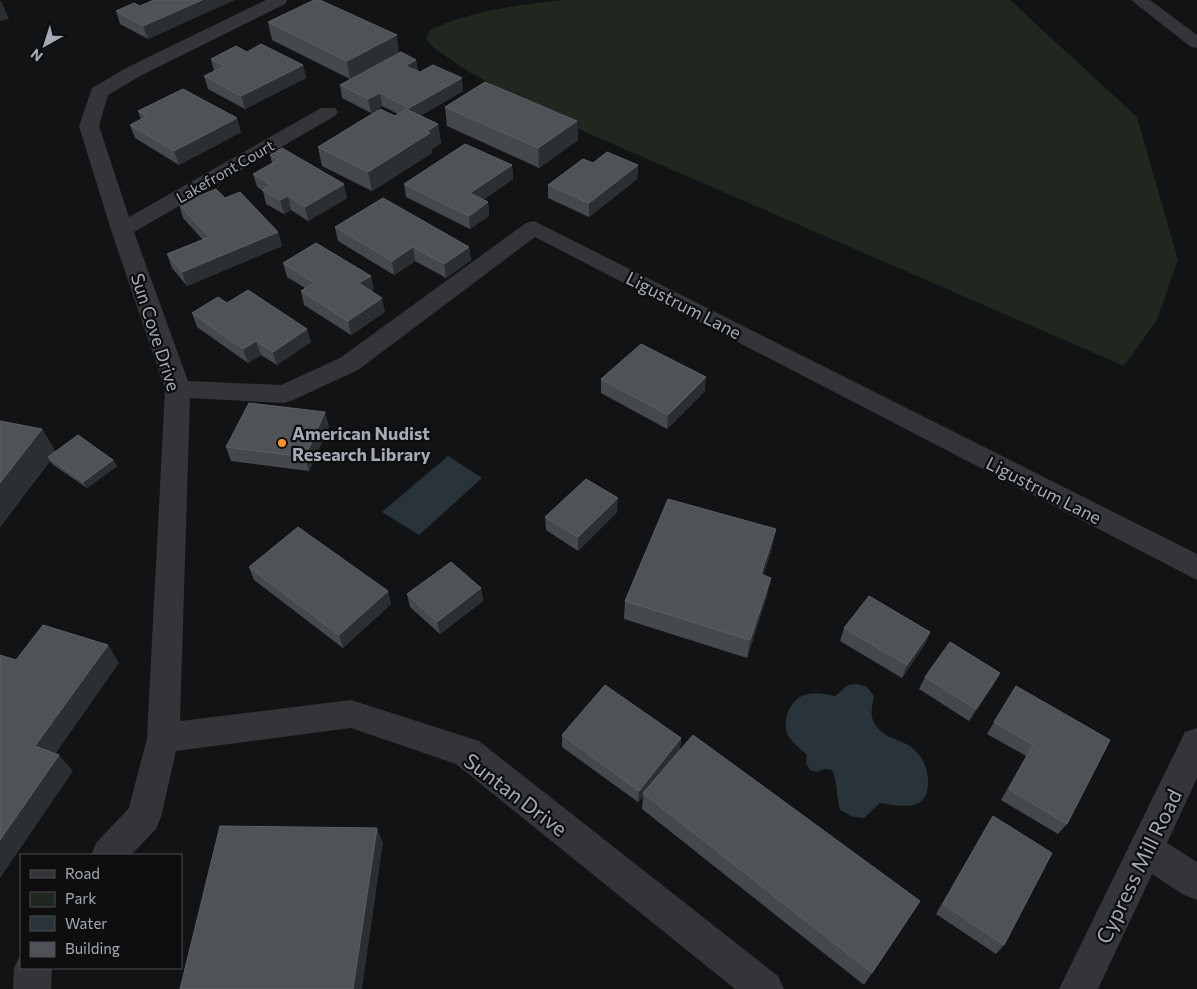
<svg xmlns="http://www.w3.org/2000/svg" width="1197" height="989" font-family="Commissioner,sans-serif">
<rect width="100%" height="100%" fill="#121314"/>
<!-- green -->
<path fill="#1f271f" d="M564 0H1010L1137 117 1178 260 1157 320 1124 366 576 128 469 72 435 49 426 40 430 30C471 10 520 5 564 0Z"/>
<!-- water -->
<g fill="#283439">
<polygon points="448,456 482,478 419,535 382,512"/>
<path d="M857 684 867 687 874 696C872 707 869 716 876 726 885 738 896 738 908 745 924 755 931 774 927 792 922 812 895 805 880 803L864 818 853 817 840 810C836 797 838 783 832 770L824 769 817 772 810 770 806 763 807 755C801 749 792 743 788 735 781 720 791 697 808 694 817 692 826 694 835 696L848 685Z"/>
</g>
<g fill="none" stroke-linecap="round" stroke-linejoin="round">
<!-- minor -->
<g fill="#333539" fill-rule="evenodd">
<polygon points="266,0 287,0 285,4 142,75 108,95 99,126 129,217 321,108 335,108 338,112 335,116 134,232 188,381 281,385 340,358 526,223 534,221 1197,554 1197,580 535,237 358,370 293,400 284,403 190,398 180,721 351,700 479,741 778,976 784,989 735,989 456,764 351,728 176,751 161,817 156,829 131,855 91,855 96,843 129,808 147,738 165,389 111,230 79,126 92,88 128,67"/>
<polygon points="1131,0 1150,0 1197,35 1197,48 1191,47"/>
<polygon points="1197,728 1197,778 1167,843 1197,862 1197,900 1184,895 1152,874 1098,989 1059,989 1185,732"/>
<polygon points="21,954 21,968 52,968 51,989 13,989 14,968"/>
</g>
</g>
<!-- wall -->
<g fill="#45484c">
<polygon points="154,0 234,0 148,39 120,24 116,11 140,6"/>
<polygon points="268,22 399,54 416,60 418,72 463,91 420,116 438,124 441,143 432,149 432,153 372,191 322,166 318,147 398,114 382,106 371,113 342,98 340,85 350,79 272,40"/>
<polygon points="247,52 303,65 306,78 245,109 208,89 204,76 214,71 211,59"/>
<polygon points="445,107 577,121 578,140 539,168 447,126"/>
<polygon points="138,111 241,132 179,165 135,138 130,125 141,119"/>
<polygon points="270,155 347,198 308,221 291,210 284,214 266,204 263,191 257,187 253,174 272,163"/>
<polygon points="512,165 513,179 483,200 488,202 489,216 470,229 406,197 404,184"/>
<polygon points="638,165 637,179 589,217 548,198 548,185"/>
<polygon points="225,198 278,232 282,246 187,286 172,268 167,254 203,240 183,218 179,204"/>
<polygon points="335,227 469,247 471,260 446,278 415,261 394,275 338,241"/>
<polygon points="283,263 374,289 371,291 385,312 351,335 304,305 301,291 305,288 287,277"/>
<polygon points="227,303 311,342 277,365 261,355 248,363 197,327 192,313"/>
<polygon points="601,379 705,391 667,429 601,393"/>
<polygon points="329,426 309,471 231,461 226,447"/>
<polygon points="42,429 55,451 113,460 117,466 87,488 52,464 50,461 0,527"/>
<polygon points="617,512 578,551 546,530 545,517"/>
<polygon points="772,548 763,575 767,596 747,658 624,619 625,601"/>
<polygon points="249,567 388,591 391,604 343,648 254,580"/>
<polygon points="481,588 483,601 440,634 410,607 407,594"/>
<polygon points="844,628 930,632 925,644 902,678 840,641"/>
<polygon points="1000,673 993,685 969,721 919,689 925,677"/>
<polygon points="994,722 1110,740 1067,824 1058,834 1001,800 1026,756 987,734"/>
<polygon points="562,735 681,738 680,749 668,765 920,901 864,985 642,809 643,796 638,802 562,747"/>
<polygon points="993,816 1004,945 996,954 936,914 986,827"/>
</g>
<!-- shaded-wall -->
<g fill="#2c2f31">
<polygon points="202,0 234,0 148,39 143,26"/>
<polygon points="0,1 1,1 9,19 0,21"/>
<polygon points="397,35 399,54 350,79 347,61"/>
<polygon points="416,60 418,73 405,66"/>
<polygon points="303,65 306,78 245,109 241,96"/>
<polygon points="462,78 463,91 411,121 409,108"/>
<polygon points="380,93 382,106 371,113 368,99"/>
<polygon points="237,118 241,132 179,165 174,151"/>
<polygon points="577,121 578,140 539,168 538,148"/>
<polygon points="438,124 441,143 432,149 432,153 372,191 368,172"/>
<polygon points="512,165 513,179 472,207 470,193"/>
<polygon points="638,165 637,179 589,217 589,203"/>
<polygon points="344,184 347,198 308,221 305,207"/>
<polygon points="288,196 291,210 284,214 280,200"/>
<polygon points="488,202 489,216 470,229 469,216"/>
<polygon points="278,232 282,246 187,286 182,272"/>
<polygon points="413,247 415,261 394,275 392,261"/>
<polygon points="469,247 471,260 446,278 444,264"/>
<polygon points="371,276 374,289 362,297 359,283"/>
<polygon points="382,298 385,312 351,335 348,321"/>
<polygon points="307,329 311,342 277,365 273,352"/>
<polygon points="256,341 261,355 248,363 243,349"/>
<polygon points="706,377 705,391 667,429 668,415"/>
<polygon points="325,412 329,426 309,471 305,457"/>
<polygon points="42,429 56,453 48,457 50,461 0,527 0,483"/>
<polygon points="113,460 117,466 87,488 83,482"/>
<polygon points="618,498 617,512 578,551 578,537"/>
<polygon points="776,529 772,548 757,593 761,574"/>
<polygon points="771,578 767,596 747,658 750,640"/>
<polygon points="481,588 483,601 440,634 437,622"/>
<polygon points="388,591 391,604 343,648 339,635"/>
<polygon points="930,632 925,644 902,678 907,665"/>
<polygon points="108,645 119,663 49,763 35,746"/>
<polygon points="1000,673 993,685 969,721 976,709"/>
<polygon points="681,738 680,749 644,794 643,793 643,796 638,802 639,791"/>
<polygon points="59,755 73,771 0,878 0,840"/>
<polygon points="377,828 383,843 362,989 353,989"/>
</g>
<!-- building -->
<g fill="#4f5357" stroke="#5c6166">
<polygon points="154,0 202,0 143,26 116,11 134,3 140,6"/>
<polygon points="314,0 320,0 397,35 347,61 268,22"/>
<polygon points="261,44 303,65 241,96 204,76 225,66 211,59 236,46 247,52"/>
<polygon points="401,52 416,60 405,66 420,72 433,65 462,78 409,108 380,93 368,99 340,85"/>
<polygon points="485,82 577,121 538,148 445,107"/>
<polygon points="183,89 237,118 174,151 130,125 147,116 138,111"/>
<polygon points="380,109 395,116 406,109 438,124 426,132 430,133 368,172 318,147"/>
<polygon points="465,144 512,165 470,193 488,202 469,216 404,184"/>
<polygon points="282,148 344,184 305,207 288,196 280,200 262,190 271,185 253,174 278,160 270,155"/>
<polygon points="607,152 638,165 589,203 548,185 583,159 593,163"/>
<polygon points="216,189 225,198 240,192 278,232 182,272 167,254 209,237 179,204"/>
<polygon points="383,198 469,247 444,264 413,247 392,261 335,227"/>
<polygon points="316,243 371,276 359,283 382,298 348,321 301,291 314,283 283,263"/>
<polygon points="248,290 307,329 273,352 256,341 243,349 192,313 218,297 227,303"/>
<polygon points="641,344 706,377 668,415 601,379"/>
<polygon points="249,403 325,412 305,457 226,447"/>
<polygon points="0,421 42,429 0,483"/>
<polygon points="78,435 113,460 83,482 48,457"/>
<polygon points="586,479 618,498 578,537 545,517"/>
<polygon points="668,499 776,529 761,574 771,578 750,640 625,601"/>
<polygon points="298,527 388,591 339,635 249,567"/>
<polygon points="451,562 481,588 437,622 407,594"/>
<polygon points="869,596 930,632 907,665 844,628"/>
<polygon points="43,625 108,645 35,746 59,755 0,840 0,655 16,660"/>
<polygon points="950,642 1000,673 976,709 925,677"/>
<polygon points="605,685 681,738 639,791 562,735"/>
<polygon points="1016,686 1110,740 1067,824 1009,789 1033,745 994,722"/>
<polygon points="693,735 920,901 872,973 643,793"/>
<polygon points="993,816 1052,853 1004,945 943,904"/>
<polygon points="220,826 377,828 353,989 180,989"/>
</g>
<!-- markers -->
<circle fill="#fb9424" stroke="#0e0e0f" stroke-width="2" cx="282" cy="443" r="5"/>
<g text-anchor="middle" dominant-baseline="central" stroke-width="4.5" stroke-linejoin="round" paint-order="stroke">
<!-- far-street labels -->
<g font-size="15" fill="#a3abb6" stroke="#0e0e0f">
<text transform="translate(225 171) rotate(-30)">Lakefront Court</text>
</g>
<!-- street labels -->
<g font-size="18" fill="#a3abb6" stroke="#0e0e0f">
<text transform="translate(684 305) rotate(27)">Ligustrum Lane</text>
<text transform="translate(156 332) rotate(72)">Sun Cove Drive</text>
<text transform="translate(1044 490) rotate(27)">Ligustrum Lane</text>
</g>
<!-- poi labels -->
<g font-size="18" font-weight="bold" fill="#a3abb6" stroke="#0e0e0f" text-anchor="start">
<text x="292" y="433">American Nudist<tspan x="292" dy="21">Research Library</tspan></text>
</g>
<!-- near-street labels -->
<g font-size="21" fill="#a3abb6" stroke="#0e0e0f">
<text transform="translate(516 794) rotate(37)">Suntan Drive</text>
<text transform="translate(1138 866) rotate(-64)">Cypress Mill Road</text>
</g>
</g>
<!-- legend -->
<rect x="20" y="854" width="162" height="115" fill="#0e0e0f" stroke="#4a4d52"/>
<rect x="30" y="870" width="25" height="8" fill="#333539" stroke="#4a4d52"/>
<text x="65" y="879" font-size="15" fill="#a3abb6">Road</text>
<rect x="30" y="892" width="25" height="15" fill="#1f271f" stroke="#4a4d52"/>
<text x="65" y="904" font-size="15" fill="#a3abb6">Park</text>
<rect x="30" y="916" width="25" height="15" fill="#283439" stroke="#4a4d52"/>
<text x="65" y="929" font-size="15" fill="#a3abb6">Water</text>
<rect x="30" y="942" width="25" height="15" fill="#4f5357" stroke="#4a4d52"/>
<text x="65" y="954" font-size="15" fill="#a3abb6">Building</text>
<!-- north arrow -->
<g transform="translate(45 45) rotate(219)" stroke="#0e0e0f" stroke-width="4" paint-order="stroke">
<path d="M0-4L9 19L0 12L-9 19Z" fill="#a3abb6"/>
<text y="-8" font-size="14" font-weight="bold" text-anchor="middle" fill="#a3abb6">N</text>
</g>
</svg>
